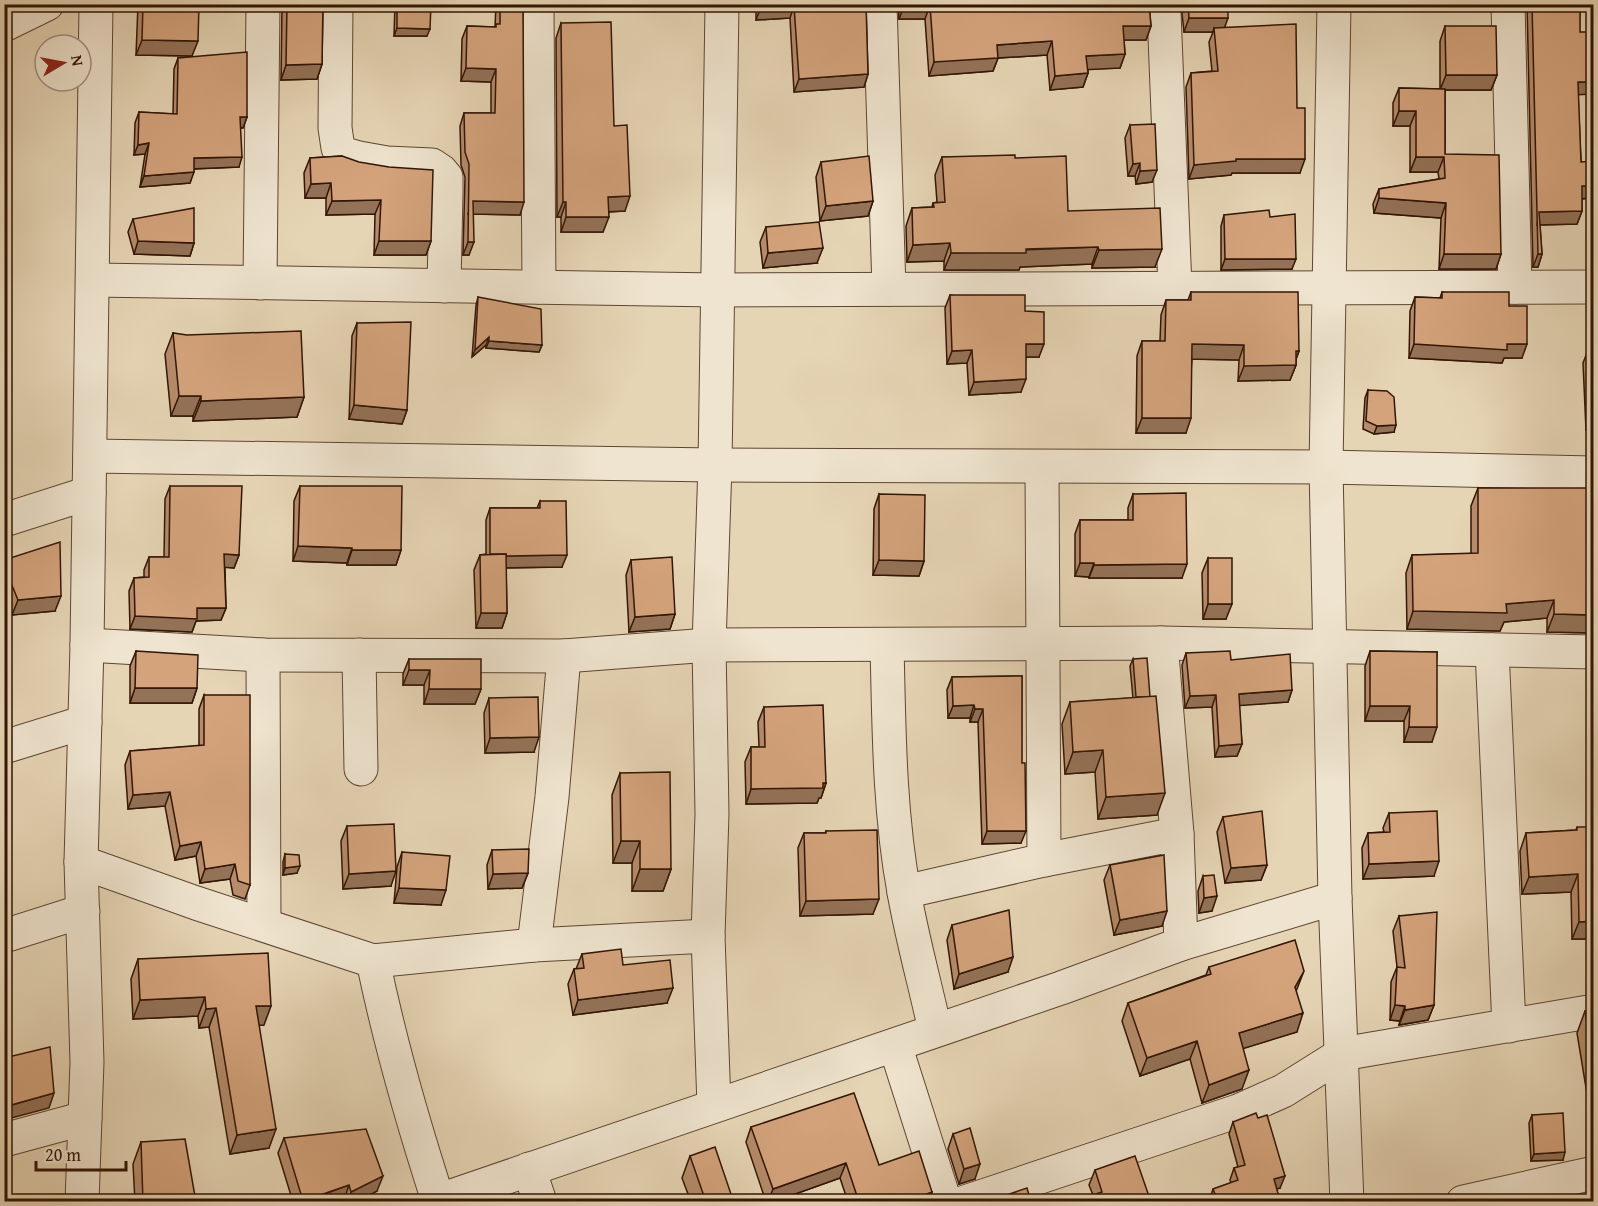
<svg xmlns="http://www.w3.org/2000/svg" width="1598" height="1206" font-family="'Gentium Book Plus',serif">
<rect width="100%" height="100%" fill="#e6d5b5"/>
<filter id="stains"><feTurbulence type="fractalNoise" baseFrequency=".00333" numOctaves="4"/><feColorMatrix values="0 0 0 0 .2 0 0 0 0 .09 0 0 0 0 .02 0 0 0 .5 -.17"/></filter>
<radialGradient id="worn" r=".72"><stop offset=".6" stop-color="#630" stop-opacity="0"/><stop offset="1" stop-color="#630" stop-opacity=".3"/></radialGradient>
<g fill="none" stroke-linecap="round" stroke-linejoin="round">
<defs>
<g id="minor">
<polyline points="336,4 335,128 338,148 345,154 359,158 387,163 432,165 441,171 446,177 446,193 444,286"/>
<polyline points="537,4 539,287"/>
<polyline points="880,4 889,289"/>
<polyline points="1161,4 1164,12 1175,288"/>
<polyline points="1334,4 1326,467 1335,898 1347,1202"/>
<polyline points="1508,4 1515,287"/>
<polyline points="4,25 47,4"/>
<polyline points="93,280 717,290 1594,287"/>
<polyline points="260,283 263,4"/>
<polyline points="90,456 715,465 1326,467 1594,473"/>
<polyline points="1042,467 1044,860"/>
<polyline points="4,520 89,493"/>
<polyline points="1161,643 1177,834 1181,944"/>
<polyline points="87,645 263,655 564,656 709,645 1161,643 1594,652"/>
<path d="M887 645C889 728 889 810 904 892 912 938 925 984 935 1030"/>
<polyline points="1492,650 1509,1026"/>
<polyline points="263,655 264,924"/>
<polyline points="359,655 361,769"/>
<polyline points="4,747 85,722"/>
<path d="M81 862 196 903 373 961C390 1043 412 1120 438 1200"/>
<polyline points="904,892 1044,860 1177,834"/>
<polyline points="4,936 83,911"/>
<polyline points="534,945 552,797 564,656"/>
<polyline points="373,961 534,945 708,936"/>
<polyline points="895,1045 945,1202"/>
<polyline points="714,1106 708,936 712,814 709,645 715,465 722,4"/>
<polyline points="4,1140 85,1118"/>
<polyline points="529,1169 540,1202"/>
<polyline points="82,1202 87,1062 81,862 87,645 96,4"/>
<polyline points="434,1202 1061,988 1181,944 1335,898"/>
<polyline points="965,1202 1238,1111 1283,1091 1342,1054 1594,1011"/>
<polyline points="1463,1202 1594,1173"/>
</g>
</defs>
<!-- minor casing -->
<use href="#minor" stroke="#5e4531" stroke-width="35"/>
<!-- minor -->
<use href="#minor" stroke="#efe4cf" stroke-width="33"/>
</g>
<!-- wall -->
<g fill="#b68c6b" stroke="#311505" stroke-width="1.5">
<polygon points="138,4 199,4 192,56 136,55"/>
<polygon points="282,4 323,4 322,64 317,79 281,80"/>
<polygon points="395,4 431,4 427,36 394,36"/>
<polygon points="496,4 523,4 520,215 473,214 469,255 463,255 465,177 461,165 460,126 464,113 491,113 491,82 461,81 462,39 467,26 495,27"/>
<polygon points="756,4 866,4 868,74 864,87 794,92 790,18 756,20"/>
<polygon points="898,4 1149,4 1151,26 1146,40 1124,40 1125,54 1120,68 1088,69 1088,73 1083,87 1050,90 1047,55 998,58 993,71 929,76 925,19 899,19"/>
<polygon points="1181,4 1228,4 1225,28 1297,108 1300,173 1232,173 1231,175 1189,179 1186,87 1191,73 1212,71 1209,42 1213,32 1184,32"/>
<polygon points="1527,4 1580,4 1578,95 1581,162 1593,198 1582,199 1582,211 1577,224 1540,225 1542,254 1538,267 1533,267"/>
<polygon points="561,23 614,126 625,211 609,212 603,232 561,232 561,217 557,217 556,38"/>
<polygon points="1445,26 1497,75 1491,90 1445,90 1445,154 1501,254 1496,269 1439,269 1441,218 1374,213 1373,204 1379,189 1439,179 1438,172 1410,172 1410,126 1393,126 1393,103 1399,88 1440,89 1440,41"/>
<polygon points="178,58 247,117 243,128 240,128 239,167 194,169 190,183 140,187 145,154 134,155 135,123 139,112 173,114 174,69"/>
<polygon points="1130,125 1152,182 1136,184 1135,176 1128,176 1125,138"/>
<polygon points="342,156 431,241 426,255 374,255 375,214 326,215 326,198 305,198 304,173 310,158"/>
<polygon points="942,157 1015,158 1068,211 1155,267 1092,268 1092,264 1020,267 1019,270 944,270 944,261 907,262 906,226 912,208 932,207 933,203 937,202 935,175"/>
<polygon points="821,162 873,201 868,216 820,221 816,177"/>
<polygon points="1224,215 1270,217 1292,269 1221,270 1221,226"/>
<polygon points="133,219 194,243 190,256 134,254 128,232"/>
<polygon points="766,227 817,263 763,268 760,242"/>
<polygon points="1191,292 1299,351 1296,359 1296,365 1290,380 1238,381 1239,360 1192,359 1186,433 1136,433 1137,356 1142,341 1160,341 1161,315 1166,300 1188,300"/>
<polygon points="1442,292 1509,306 1522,358 1504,358 1502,363 1409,358 1410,311 1415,297 1440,298"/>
<polygon points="950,295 1025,311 1039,357 1026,357 1021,392 969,395 967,363 947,364 945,308"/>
<polygon points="478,297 542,345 539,352 486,348 486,345 472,357 476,305"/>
<polygon points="357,323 407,410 402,424 349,419 352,336"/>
<polygon points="173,333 304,397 297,417 193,421 193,416 171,416 165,354"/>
<polygon points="1589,348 1593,348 1593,430 1586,430 1583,363"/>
<polygon points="1368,390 1394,432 1374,434 1363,429 1365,398"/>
<polygon points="170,486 239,555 234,568 225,567 226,608 221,620 196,621 192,632 130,629 129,591 134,578 144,577 144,570 149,557 164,557 165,499"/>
<polygon points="300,486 401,550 396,565 347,565 347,563 293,561 294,501"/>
<polygon points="1478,488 1591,540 1593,633 1547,632 1547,618 1504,622 1500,631 1407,629 1406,573 1412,555 1471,554 1471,506"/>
<polygon points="879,494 924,561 919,576 873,575 874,509"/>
<polygon points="1133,494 1182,578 1089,578 1089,577 1075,576 1075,534 1080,520 1128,520 1128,508"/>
<polygon points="540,501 562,567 506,568 507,613 502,628 476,628 474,570 480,555 486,554 486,520 490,508 537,508"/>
<polygon points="1208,558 1226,619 1203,619 1202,573"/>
<polygon points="4,560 55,611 12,615 4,595"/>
<polygon points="631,560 675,614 670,629 629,632 626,575"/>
<polygon points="136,651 197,688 192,703 130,703 130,666"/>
<polygon points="1370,651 1437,652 1432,742 1404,742 1404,721 1365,721 1365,666"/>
<polygon points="1186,653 1231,660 1292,690 1288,702 1239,705 1242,744 1237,756 1215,757 1212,707 1185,708 1182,665"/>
<polygon points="409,659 481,689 475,704 424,704 424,685 403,685 403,674"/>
<polygon points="1133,659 1157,815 1098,819 1095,772 1065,774 1062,724 1070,702 1133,698 1130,666"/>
<polygon points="1022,676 1021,843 982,844 978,722 970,722 970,718 948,718 947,690 952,677"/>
<polygon points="204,695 250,885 245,899 233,895 230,879 200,883 196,856 175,860 165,806 128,809 125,765 130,751 199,746 199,709"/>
<polygon points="489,698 534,752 485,753 484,713"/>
<polygon points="764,707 826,783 821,798 819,798 817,803 746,804 745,762 751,747 759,747 758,722"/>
<polygon points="620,773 671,869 663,891 632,891 632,863 613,863 612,795"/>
<polygon points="1389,813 1434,876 1363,879 1362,848 1368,833 1384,832 1383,828"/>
<polygon points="1223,817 1267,865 1261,880 1225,883 1217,832"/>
<polygon points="347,826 391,886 343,889 341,841"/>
<polygon points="1577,827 1593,939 1572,939 1571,892 1522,894 1520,851 1526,833 1576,830"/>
<polygon points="826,831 873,914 800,916 798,848 804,833 825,833"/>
<polygon points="492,850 528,873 522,888 488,889 487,865"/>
<polygon points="402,852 441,905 394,903 397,867"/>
<polygon points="285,854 297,873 283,875 283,862"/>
<polygon points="1110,865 1162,926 1114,935 1104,880"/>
<polygon points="1203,876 1212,911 1199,913 1198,891"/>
<polygon points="1399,916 1434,1005 1428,1020 1399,1025 1400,1021 1390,1020 1391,982 1397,967 1393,931"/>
<polygon points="952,925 1008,972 954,989 947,940"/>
<polygon points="582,954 623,965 667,1003 573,1015 568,984 574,969 576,969"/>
<polygon points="138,959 264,1025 259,1025 269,1148 230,1154 209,1027 199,1028 198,1016 133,1019 131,979"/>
<polygon points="1209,967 1296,990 1297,1032 1243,1048 1242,1089 1202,1103 1190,1059 1140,1076 1122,1021 1128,1003 1206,975"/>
<polygon points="1593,1009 1593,1105 1589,1106 1577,1033 1585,1011"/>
<polygon points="1532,1115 1563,1160 1531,1161 1529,1123"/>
<polygon points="1233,1122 1280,1188 1276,1189 1279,1197 1277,1202 1209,1201 1213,1189 1231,1183 1230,1180 1234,1168 1238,1167 1229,1134"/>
<polygon points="751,1127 879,1165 932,1192 929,1202 848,1202 840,1178 773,1202 766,1202 746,1142"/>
<polygon points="953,1134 975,1179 959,1184 948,1149"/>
<polygon points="284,1138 377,1191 357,1202 344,1202 344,1200 338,1202 293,1202 278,1153"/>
<polygon points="141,1142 196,1202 135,1202 133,1164"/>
<polygon points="690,1156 732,1202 691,1202 682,1178"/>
<polygon points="1095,1170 1151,1202 1093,1195 1089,1185"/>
</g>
<!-- shaded-wall -->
<g fill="#947257" stroke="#311505" stroke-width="1.5">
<polygon points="930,5 925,19 899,19 904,6"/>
<polygon points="794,6 790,18 756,20 761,7"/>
<polygon points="1189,18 1228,18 1223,32 1214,28 1213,32 1184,32"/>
<polygon points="1123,26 1151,26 1146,40 1118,40"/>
<polygon points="397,28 430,29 427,36 394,36"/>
<polygon points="142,40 198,41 192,56 136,55"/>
<polygon points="1052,41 1047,55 998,58 993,71 929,76 934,62 997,45"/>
<polygon points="1125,54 1120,68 1081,70 1086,56"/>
<polygon points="322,64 317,79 281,80 286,65"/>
<polygon points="466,68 496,69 491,82 461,81"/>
<polygon points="1088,73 1083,87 1050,90 1055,76"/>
<polygon points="868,74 864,87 794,92 799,79"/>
<polygon points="1446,75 1497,75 1491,90 1440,90"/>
<polygon points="1578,82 1593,82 1593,94 1573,95"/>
<polygon points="1399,111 1416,111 1410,126 1393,126"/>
<polygon points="240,117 247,117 243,128 236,127"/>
<polygon points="149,143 145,154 134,155 138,145"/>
<polygon points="242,157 239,167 190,169 194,158"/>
<polygon points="1416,157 1444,157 1438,172 1410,172"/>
<polygon points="1236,159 1305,159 1300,173 1232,173 1231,175 1189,179 1194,165"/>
<polygon points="1140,163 1135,176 1128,176 1133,164"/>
<polygon points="1157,170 1152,182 1136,184 1140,171"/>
<polygon points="194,172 190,183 140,187 144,176"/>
<polygon points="331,183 326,198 305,198 311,184"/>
<polygon points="1582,186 1593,186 1593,198 1577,199"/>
<polygon points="630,196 625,211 603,212 608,197"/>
<polygon points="1379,198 1446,203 1441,218 1374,213"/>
<polygon points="381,200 375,214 326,215 332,201"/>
<polygon points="473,201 524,202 520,215 468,214"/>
<polygon points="873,201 868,216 820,221 826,206"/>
<polygon points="563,202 566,202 561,217 557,217"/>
<polygon points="1582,211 1577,224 1537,225 1539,212"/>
<polygon points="566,217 609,217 603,232 561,232"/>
<polygon points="138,241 194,243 190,256 134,254"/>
<polygon points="379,241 431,241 426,255 374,255"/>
<polygon points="468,242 474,242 469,255 463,255"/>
<polygon points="950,243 944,261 907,262 913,245"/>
<polygon points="1098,247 1092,264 1020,267 1019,270 944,270 951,253"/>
<polygon points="823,248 817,263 763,268 768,253"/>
<polygon points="1162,249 1155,267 1092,268 1099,250"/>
<polygon points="1444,254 1501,254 1496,269 1439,269"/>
<polygon points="1538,254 1542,254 1538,267 1533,267"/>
<polygon points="1225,259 1296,259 1292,269 1221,270"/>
<polygon points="489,337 486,345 472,357 475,350"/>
<polygon points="489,341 542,345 539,352 486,348"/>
<polygon points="1026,344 1044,344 1039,357 1021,357"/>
<polygon points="1192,344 1244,345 1239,360 1186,359"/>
<polygon points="1414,344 1527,344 1522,358 1504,358 1502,363 1409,358"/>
<polygon points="972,350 967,363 947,364 952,351"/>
<polygon points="1296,351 1299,351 1294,365 1296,365 1290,380 1238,381 1244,366"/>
<polygon points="1026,379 1021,392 969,395 974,382"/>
<polygon points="179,396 201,396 193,416 171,416"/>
<polygon points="304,397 297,417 193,421 201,401"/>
<polygon points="354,405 407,410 402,424 349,419"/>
<polygon points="1591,415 1593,415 1593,430 1586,430"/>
<polygon points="1142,418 1191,418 1186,433 1136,433"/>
<polygon points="1396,425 1394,432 1374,434 1377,426"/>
<polygon points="298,546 352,548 347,563 293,561"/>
<polygon points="352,550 401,550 396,565 347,565"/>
<polygon points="224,554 239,555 234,568 220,567"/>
<polygon points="567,555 562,567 486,568 490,556"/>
<polygon points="879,560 924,561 919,576 873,575"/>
<polygon points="1080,563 1094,563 1089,577 1075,576"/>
<polygon points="1187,564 1182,578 1089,578 1094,565"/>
<polygon points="61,596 55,611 12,615 18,600"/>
<polygon points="1554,600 1547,618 1504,622 1500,631 1407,629 1413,611"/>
<polygon points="1208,604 1232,604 1226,619 1203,619"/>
<polygon points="197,608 226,608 221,620 196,621 192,632 130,629 135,616"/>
<polygon points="481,613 507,613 502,628 476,628"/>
<polygon points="675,614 670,629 629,632 635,617"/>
<polygon points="1554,614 1593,615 1593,633 1547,632"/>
<polygon points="409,670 430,670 424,685 403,685"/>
<polygon points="135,688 197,688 192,703 130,703"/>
<polygon points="429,689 481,689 475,704 424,704"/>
<polygon points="1292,690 1288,702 1234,706 1239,694"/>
<polygon points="1216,695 1212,707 1185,708 1190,696"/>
<polygon points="974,705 970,718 948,718 953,706"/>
<polygon points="1370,706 1410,706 1404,721 1365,721"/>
<polygon points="975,709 983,709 978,722 970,722"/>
<polygon points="1409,727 1437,727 1432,742 1404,742"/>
<polygon points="539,737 534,752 485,753 490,738"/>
<polygon points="1242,744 1237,756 1215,757 1219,746"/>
<polygon points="1103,750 1095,772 1065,774 1073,752"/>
<polygon points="823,783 826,783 821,798 819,798 817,803 746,804 751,789"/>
<polygon points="170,792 165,806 128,809 133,795"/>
<polygon points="1165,793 1157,815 1098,819 1106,797"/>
<polygon points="987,831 1026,831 1021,843 982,844"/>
<polygon points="621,841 640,841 632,863 613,863"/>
<polygon points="201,842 196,856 175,860 180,846"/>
<polygon points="1439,861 1434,876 1363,879 1369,864"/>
<polygon points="235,864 230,879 200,883 205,869"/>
<polygon points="1267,865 1261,880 1225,883 1231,868"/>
<polygon points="300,866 297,873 283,875 285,868"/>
<polygon points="640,869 671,869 663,891 632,891"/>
<polygon points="396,871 391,886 343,889 349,874"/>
<polygon points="528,873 522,888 488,889 493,874"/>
<polygon points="1578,874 1571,892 1522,894 1529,877"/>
<polygon points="399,888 446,890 441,905 394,903"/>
<polygon points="1217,896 1212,911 1199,913 1204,898"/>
<polygon points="879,899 873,914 800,916 806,901"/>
<polygon points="1167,911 1162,926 1114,935 1120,920"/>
<polygon points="1593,921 1593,939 1572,939 1579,922"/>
<polygon points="1013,957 1008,972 954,989 959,974"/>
<polygon points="1304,971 1297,989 1289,1006 1295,987"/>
<polygon points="673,988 667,1003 573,1015 578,1000"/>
<polygon points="205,997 198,1016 133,1019 140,1000"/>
<polygon points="1395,1005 1405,1006 1400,1021 1390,1020"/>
<polygon points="1434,1005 1428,1020 1399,1025 1405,1010"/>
<polygon points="256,1006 271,1006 264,1025 249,1026"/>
<polygon points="216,1008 209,1027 199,1028 206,1009"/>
<polygon points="1303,1013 1297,1032 1232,1052 1239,1033"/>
<polygon points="1197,1041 1190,1059 1140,1076 1147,1058"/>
<polygon points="1249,1070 1242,1089 1202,1103 1209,1085"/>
<polygon points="54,1093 49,1108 4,1120 5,1107"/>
<polygon points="1593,1094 1593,1105 1589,1106"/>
<polygon points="276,1129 269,1148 230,1154 237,1135"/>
<polygon points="1565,1152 1563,1160 1531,1161 1534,1154"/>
<polygon points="846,1163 840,1178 773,1202 768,1202 773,1189"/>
<polygon points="980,1164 975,1179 959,1184 964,1169"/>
<polygon points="383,1176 377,1191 357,1202 348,1202 351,1192"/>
<polygon points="1285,1176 1280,1188 1269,1191 1274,1179"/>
<polygon points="349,1185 344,1200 338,1202 303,1202"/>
<polygon points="932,1192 929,1202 906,1202"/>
<polygon points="1279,1197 1277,1202 1264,1202"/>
</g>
<!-- building -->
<g fill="#d4a37c" stroke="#311505" stroke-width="1.5">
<polygon points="143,4 199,4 198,41 142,40"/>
<polygon points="287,4 323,4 322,64 286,65"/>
<polygon points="397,4 431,4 430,29 397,28"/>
<polygon points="500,4 523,4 524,202 473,201 474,242 468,242 469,164 465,152 464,113 495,113 496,69 466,68 467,26 496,27 496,24 500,24"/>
<polygon points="761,4 866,4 868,74 799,79 794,6 761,7"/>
<polygon points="904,4 1149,4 1151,26 1123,26 1125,54 1086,56 1088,73 1055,76 1052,41 997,45 998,58 934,62 930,5 904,6"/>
<polygon points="1188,4 1228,4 1228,18 1189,18"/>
<polygon points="1532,4 1580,4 1580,32 1593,32 1593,82 1578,82 1581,162 1593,161 1593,186 1582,186 1582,211 1539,212 1542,254 1538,254"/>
<polygon points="611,22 614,126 627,125 630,196 608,197 609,217 566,217 566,202 563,202 561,23"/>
<polygon points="1296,24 1297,108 1305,108 1305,159 1236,159 1236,161 1194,165 1191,73 1218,71 1214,28"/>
<polygon points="1445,26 1496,26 1497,75 1446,75"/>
<polygon points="247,52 247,117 240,117 242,157 194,158 194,172 144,176 149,143 138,145 139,112 177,114 178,58"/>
<polygon points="1399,88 1445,89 1445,154 1499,155 1501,254 1444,254 1446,203 1379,198 1379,189 1445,178 1444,157 1416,157 1416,111 1399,111"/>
<polygon points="1155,124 1157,170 1140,171 1140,163 1133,164 1130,125"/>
<polygon points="1015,155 1015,158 1066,156 1068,211 1160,208 1162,249 1099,250 1098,247 1026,249 1026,253 951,253 950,243 913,245 912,208 934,207 933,203 945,202 942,157"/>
<polygon points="342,156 359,162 389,167 433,170 431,241 379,241 381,200 332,201 331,183 311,184 310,158"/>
<polygon points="869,156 873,201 826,206 821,162"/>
<polygon points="194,208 194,243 138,241 133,219"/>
<polygon points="1269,210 1270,217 1295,214 1296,259 1225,259 1224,215"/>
<polygon points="819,222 823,248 768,253 766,227"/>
<polygon points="1191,292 1298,292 1299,351 1296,351 1296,365 1244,366 1244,345 1192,344 1191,418 1142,418 1142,341 1165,341 1166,300 1191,300"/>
<polygon points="1442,292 1509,292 1509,306 1527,306 1527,344 1507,344 1507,350 1414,344 1415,297 1442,298"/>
<polygon points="950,295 1025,295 1025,311 1044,312 1044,344 1026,344 1026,379 974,382 972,350 952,351"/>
<polygon points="478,297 541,309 542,345 489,341 489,337 475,350"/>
<polygon points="411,322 407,410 354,405 357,323"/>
<polygon points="301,331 304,397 201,401 201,396 179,396 173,333 187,335"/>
<polygon points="1589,348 1593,348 1593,415 1591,415"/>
<polygon points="1368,390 1387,391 1394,397 1396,425 1377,426 1366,421"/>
<polygon points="170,486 242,486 239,555 224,554 226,608 197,608 197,619 135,616 134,578 149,577 149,557 169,557"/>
<polygon points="300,486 402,486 401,550 352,550 352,548 298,546"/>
<polygon points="1478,488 1591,488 1591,540 1593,540 1593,615 1554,614 1554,600 1506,604 1507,613 1413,611 1412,555 1478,553"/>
<polygon points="1186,493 1187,564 1094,565 1094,563 1080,563 1080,520 1133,520 1133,494"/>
<polygon points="879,494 925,495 924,561 879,560"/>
<polygon points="540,501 566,501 567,555 506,556 506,554 490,554 490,508 540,508"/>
<polygon points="60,542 61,596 18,600 4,566 4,560"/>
<polygon points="506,554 507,613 481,613 480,555"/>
<polygon points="672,557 675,614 635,617 631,560"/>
<rect x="1208" y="558" width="24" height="46"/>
<polygon points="136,651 198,655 197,688 135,688"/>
<polygon points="1230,651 1231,660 1290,654 1292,690 1239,694 1242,744 1219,746 1216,695 1190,696 1186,653"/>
<polygon points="1370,651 1437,652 1437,727 1409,727 1410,706 1370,706"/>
<polygon points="1147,658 1150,697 1136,697 1133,659"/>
<polygon points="409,659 481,659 481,689 429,689 430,670 409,670"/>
<polygon points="1022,676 1022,763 1025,763 1026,831 987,831 983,709 975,709 974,705 953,706 952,677"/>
<polygon points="204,695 250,695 250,885 238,881 235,864 205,869 201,842 180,846 170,792 133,795 130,751 204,745"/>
<polygon points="1156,696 1165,793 1106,797 1103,750 1073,752 1070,702"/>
<polygon points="538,697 539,737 490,738 489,698"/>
<polygon points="823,705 826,783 823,783 823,788 751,789 751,747 765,747 764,707"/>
<polygon points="670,772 671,869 640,869 640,841 621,841 620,773"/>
<polygon points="1262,811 1267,865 1231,868 1223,817"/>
<polygon points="1437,811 1439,861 1369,864 1368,833 1390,832 1389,813"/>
<polygon points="394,824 396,871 349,874 347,826"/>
<polygon points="1577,827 1593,827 1593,921 1579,922 1578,874 1529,877 1526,833 1577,830"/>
<polygon points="877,830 879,899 806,901 804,833 826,833 826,831"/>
<polygon points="529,849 528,873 493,874 492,850"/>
<polygon points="402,852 450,856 446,890 399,888"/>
<polygon points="285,854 299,855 300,866 285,868"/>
<polygon points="1164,855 1167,911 1120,920 1110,865"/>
<polygon points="1214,875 1217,896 1204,898 1203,876"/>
<polygon points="1009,910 1013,957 959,974 952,925"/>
<polygon points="1437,912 1434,1005 1405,1010 1405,1006 1395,1005 1397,967 1405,968 1399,916"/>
<polygon points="1295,940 1304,971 1295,987 1303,1013 1239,1033 1249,1070 1209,1085 1197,1041 1147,1058 1128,1003 1211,974 1209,967"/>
<polygon points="621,949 623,965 670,960 673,988 578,1000 574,969 584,968 582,954"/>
<polygon points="268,953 271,1006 256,1006 276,1129 237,1135 216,1008 206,1009 205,997 140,1000 138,959"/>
<polygon points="1593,1009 1593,1062 1585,1011"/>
<polygon points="50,1047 54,1093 4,1107 4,1058"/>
<polygon points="854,1093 879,1165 919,1151 932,1192 906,1202 859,1202 846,1163 773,1189 751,1127"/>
<polygon points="1256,1113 1258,1118 1267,1115 1285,1176 1274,1179 1279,1197 1264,1202 1218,1202 1213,1189 1238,1180 1234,1168 1245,1165 1233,1122"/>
<polygon points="1563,1113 1565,1152 1534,1154 1532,1115"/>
<polygon points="970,1128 980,1164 964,1169 953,1134"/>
<polygon points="366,1129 383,1176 351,1192 349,1185 303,1201 284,1138"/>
<polygon points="185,1139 196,1202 143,1202 141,1142"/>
<polygon points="715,1147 733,1200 728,1202 706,1202 690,1156"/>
<polygon points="1135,1156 1151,1202 1072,1202 1102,1192 1095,1170"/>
<polygon points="1027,1188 1031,1202 993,1202 992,1200"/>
<polygon points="1580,1196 1580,1202 1527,1202 1527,1197"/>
</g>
<!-- margin -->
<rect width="1598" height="1206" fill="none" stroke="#e6d5b5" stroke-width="24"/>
<rect x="6" y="6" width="1586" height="1194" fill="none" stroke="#311505" stroke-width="3"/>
<rect x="12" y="12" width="1574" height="1182" fill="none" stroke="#311505" stroke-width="1.5"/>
<!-- north arrow -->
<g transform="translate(63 63) rotate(80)"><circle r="28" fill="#efe4cf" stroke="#a3917e" stroke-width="1.5"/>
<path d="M0-4.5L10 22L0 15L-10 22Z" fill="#8f2418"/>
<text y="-9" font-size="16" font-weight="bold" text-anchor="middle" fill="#311505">N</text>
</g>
<!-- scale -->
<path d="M36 1161v9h90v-9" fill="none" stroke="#311505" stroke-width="3"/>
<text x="45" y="1161" font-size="18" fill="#311505" stroke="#efe4cf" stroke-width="4.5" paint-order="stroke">20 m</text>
<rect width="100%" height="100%" filter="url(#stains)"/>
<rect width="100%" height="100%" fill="url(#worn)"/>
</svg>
